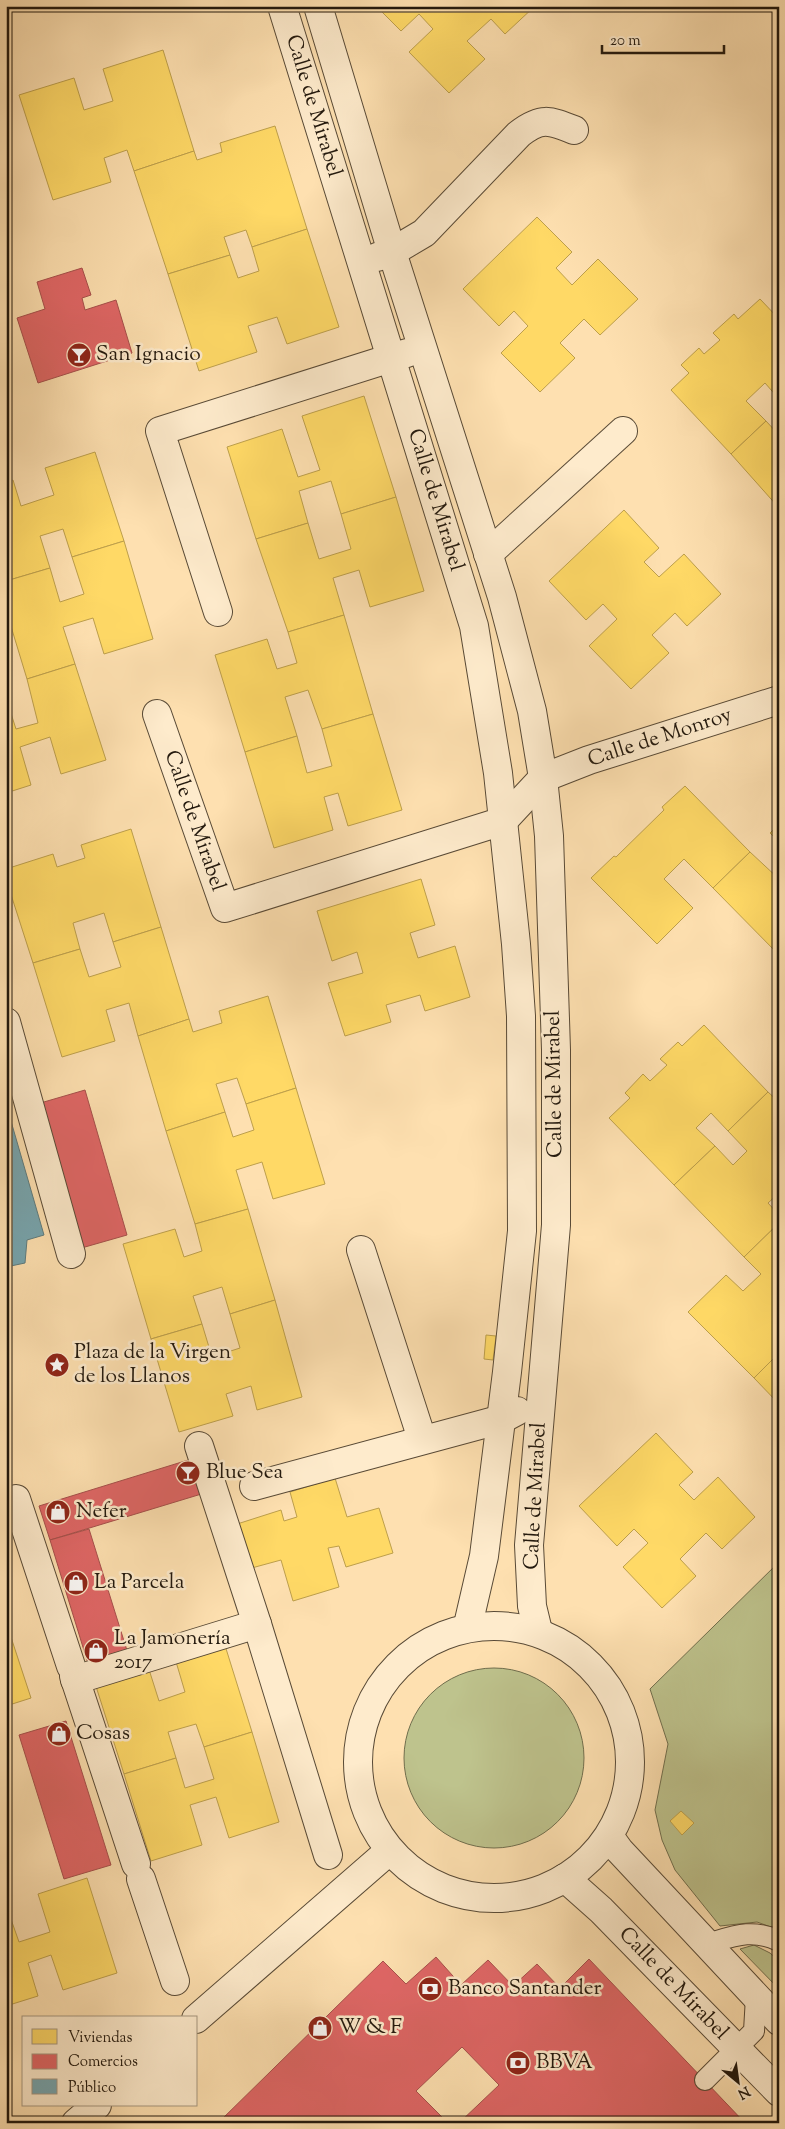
<svg xmlns="http://www.w3.org/2000/svg" width="785" height="2129" font-family="'Sorts Mill Goudy',serif">
<rect width="100%" height="100%" fill="#fee0b0"/>
<filter id="stains"><feTurbulence type="fractalNoise" baseFrequency=".004" numOctaves="4"/><feColorMatrix values="0 0 0 0 .2 0 0 0 0 .09 0 0 0 0 .02 0 0 0 .5 -.17"/></filter>
<radialGradient id="worn" r=".72"><stop offset=".6" stop-color="#630" stop-opacity="0"/><stop offset="1" stop-color="#630" stop-opacity=".3"/></radialGradient>
<!-- green -->
<g fill="#bec38d" stroke="#706e4d">
<polygon points="779,1562 779,1930 757,1922 720,1926 675,1870 662,1840 655,1810 668,1744 650,1689"/>
<circle cx="494" cy="1758" r="90"/>
<polygon points="754,1945 770,1953 779,1961 779,1989 740,1949"/>
</g>
<!-- homes -->
<g fill="#ffd966" stroke="#bd9f4b">
<polygon points="376,6 535,6 505,34 491,19 467,41 485,59 449,93 409,52 433,29 419,14 401,31"/>
<polygon points="163,50 194,151 134,171 127,150 104,158 111,182 53,200 19,95 74,78 84,110 113,101 103,69"/>
<polygon points="275,126 307,229 252,247 246,230 224,237 230,255 168,274 134,171 194,151 197,160 222,152 220,143"/>
<polygon points="537,217 572,252 556,268 572,285 598,259 638,299 600,335 584,319 560,343 575,358 540,392 501,353 528,326 514,311 499,326 463,289"/>
<polygon points="307,229 339,327 287,344 277,317 248,326 257,352 199,371 168,274 230,255 238,278 259,271 252,247"/>
<polygon points="760,299 779,319 779,399 765,383 746,401 766,421 731,454 671,390 689,373 681,365 699,348 704,354 720,340 713,333 734,314 738,319"/>
<polygon points="364,396 396,497 341,514 331,481 299,491 308,523 256,539 227,447 282,429 298,477 320,470 302,416"/>
<polygon points="766,421 779,435 779,508 731,454"/>
<polygon points="95,452 124,541 72,557 63,529 40,536 50,568 6,581 6,482 13,480 21,506 54,495 45,468"/>
<polygon points="396,497 424,591 370,607 359,570 333,578 344,615 288,632 256,539 308,523 319,559 351,549 341,514"/>
<polygon points="624,510 659,548 644,562 659,577 684,554 721,594 687,626 675,613 652,635 669,653 631,689 589,646 617,619 603,604 586,620 549,581"/>
<polygon points="124,541 153,639 104,654 93,618 63,627 75,664 27,679 6,610 6,581 50,568 60,602 84,594 72,557"/>
<polygon points="344,615 373,714 322,729 308,690 285,697 297,736 245,752 215,655 267,639 277,669 297,663 288,632"/>
<polygon points="75,664 106,760 61,774 50,737 20,747 31,785 6,793 6,698 16,729 38,723 27,679"/>
<polygon points="373,714 402,810 348,826 338,793 324,797 333,830 274,848 245,752 297,736 307,773 332,766 322,729"/>
<polygon points="685,786 750,852 713,888 684,859 664,879 693,908 657,944 591,878 614,856 616,857 664,810 662,807"/>
<polygon points="779,824 779,842 770,833"/>
<polygon points="131,829 161,927 113,942 104,913 73,923 80,949 33,963 6,879 6,869 53,854 57,867 85,858 81,845"/>
<polygon points="750,852 779,879 779,955 713,888"/>
<polygon points="421,879 435,925 410,933 418,958 455,946 470,997 425,1011 420,995 386,1005 391,1022 345,1036 328,983 363,973 357,952 332,961 317,911"/>
<polygon points="161,927 189,1019 138,1036 129,1003 106,1010 115,1041 62,1057 33,963 80,949 89,977 121,967 113,942"/>
<polygon points="268,996 296,1088 246,1104 237,1078 216,1084 225,1112 166,1131 138,1036 189,1019 193,1032 222,1023 219,1011"/>
<polygon points="704,1025 768,1092 728,1131 711,1113 696,1128 715,1146 674,1185 609,1118 630,1098 625,1093 643,1074 650,1081 667,1065 660,1059 678,1042 682,1046"/>
<polygon points="296,1088 325,1184 273,1199 262,1162 236,1170 248,1209 195,1224 166,1131 225,1112 233,1137 254,1130 246,1104"/>
<polygon points="768,1092 779,1102 779,1193 768,1203 779,1215 779,1223 744,1257 674,1185 715,1146 733,1165 747,1151 728,1131"/>
<polygon points="248,1209 275,1300 230,1314 222,1287 193,1296 202,1324 151,1339 123,1244 175,1229 184,1257 202,1251 195,1224"/>
<polygon points="779,1223 779,1353 754,1378 688,1312 726,1275 743,1291 761,1274 744,1257"/>
<polygon points="275,1300 302,1397 257,1410 251,1386 226,1394 233,1416 179,1432 151,1339 202,1324 212,1357 240,1348 230,1314"/>
<polygon points="486,1335 496,1336 493,1360 484,1359"/>
<polygon points="779,1353 779,1404 754,1378"/>
<polygon points="656,1433 693,1472 679,1485 694,1500 718,1477 755,1517 722,1549 706,1533 680,1559 696,1576 662,1608 623,1567 648,1543 634,1529 617,1546 579,1506"/>
<polygon points="335,1478 347,1517 379,1508 393,1553 346,1567 339,1546 328,1548 339,1587 293,1601 281,1560 248,1569 234,1525 281,1510 284,1521 297,1517 290,1492"/>
<polygon points="6,1622 31,1698 6,1706"/>
<polygon points="223,1639 252,1732 204,1747 196,1724 168,1732 176,1758 124,1774 93,1677 146,1660 159,1701 185,1692 174,1655"/>
<polygon points="252,1732 279,1822 229,1838 216,1797 190,1805 202,1845 151,1861 124,1774 176,1758 185,1788 214,1779 204,1747"/>
<polygon points="681,1811 694,1823 682,1835 670,1821"/>
<polygon points="87,1878 117,1973 63,1990 51,1955 28,1963 38,1996 6,2006 6,1905 19,1942 50,1932 38,1894"/>
</g>
<!-- shops -->
<g fill="#e06666" stroke="#a74f4b">
<polygon points="82,268 91,295 82,298 85,310 116,300 132,353 38,383 17,318 45,309 37,282"/>
<polygon points="85,1090 127,1235 78,1249 37,1104"/>
<polygon points="198,1457 208,1492 50,1540 39,1506"/>
<polygon points="89,1529 129,1657 90,1670 50,1540"/>
<polygon points="66,1721 111,1865 64,1879 19,1735"/>
<polygon points="436,1957 461,1985 488,1960 513,1986 537,1964 560,1988 589,1959 745,2123 459,2123 499,2085 462,2047 416,2091 448,2123 218,2123 383,1961 406,1984"/>
</g>
<!-- public -->
<polygon fill="#76a5af" stroke="#5d7b7e" points="6,1104 44,1235 27,1240 25,1263 6,1267"/>
<g fill="none" stroke-linecap="round" stroke-linejoin="round">
<defs>
<g id="lane">
<path d="M707 1944C734 1936 752 1928 779 1941"/>
<polyline points="705,2080 754,2031 756,1997"/>
</g>
<g id="street">
<polyline points="282,6 474,626 498,773 516,944 521,1016 522,1231 507,1372 484,1556 468,1625"/>
<polyline points="318,6 392,252 502,597 532,711 543,778 549,836 556,1050 556,1225 529,1545 532,1606 538,1631"/>
<path d="M377 257 392 252 424 233 519 134C541 117 549 120 574 130"/>
<polyline points="488,554 623,431"/>
<polyline points="218,612 160,431 407,353"/>
<polyline points="157,714 225,908 503,821 543,778 589,760 779,700"/>
<polyline points="6,1022 71,1254"/>
<polyline points="361,1250 422,1439"/>
<polyline points="199,1446 257,1624 328,1855"/>
<polyline points="254,1486 502,1419 517,1411"/>
<polyline points="16,1499 71,1666"/>
<circle cx="494" cy="1762" r="136"/>
<polyline points="74,1676 136,1864"/>
<polyline points="75,1680 257,1624"/>
<polyline points="609,1836 619,1850 779,2021"/>
<polyline points="565,1878 601,1910 779,2092"/>
<polyline points="141,1879 175,1981"/>
<polyline points="196,2019 389,1851"/>
<polyline points="76,2123 97,2105"/>
</g>
</defs>
<!-- lane casing -->
<use href="#lane" stroke="#594a36" stroke-width="22"/>
<!-- street casing -->
<use href="#street" stroke="#594a36" stroke-width="30"/>
<!-- lane -->
<use href="#lane" stroke="#feebcc" stroke-width="20"/>
<!-- street -->
<use href="#street" stroke="#feebcc" stroke-width="28"/>
</g>
<!-- icons -->
<defs>
<symbol id="bar-disc" viewBox="-11 -11 22 22"><circle r="9.5" fill="#8f2418" stroke="#feebcc"/><path d="M-6-5H6L.8 .8V4.5H3.5V6h-7V4.5H-.8V.8Z" fill="#fff"/></symbol>
<symbol id="sight-disc" viewBox="-11 -11 22 22"><circle r="9.5" fill="#8f2418" stroke="#feebcc"/><path d="M0-6L1.8-2.2L6-1.7L2.9 1.2L3.7 5.4L0 3.3L-3.7 5.4L-2.9 1.2L-6-1.7L-1.8-2.2Z" fill="#fff"/></symbol>
<symbol id="shop-disc" viewBox="-11 -11 22 22"><circle r="9.5" fill="#8f2418" stroke="#feebcc"/><path d="M-5-2.5h2.3a2.7 3.5 0 0 1 5.4 0H5L5.5 6h-11ZM-1.5-2.5h3a1.5 2.3 0 0 0-3 0Z" fill="#fff"/></symbol>
<symbol id="bank-disc" viewBox="-11 -11 22 22"><circle r="9.5" fill="#8f2418" stroke="#feebcc"/><path d="M-6-4H6V4H-6ZM0-2.3a2.3 2.3 0 1 0 0 4.6a2.3 2.3 0 1 0 0-4.6Z" fill="#fff"/></symbol>
</defs>
<g fill-rule="evenodd">
<use href="#bar-disc" x="65" y="341" width="28" height="28"/>
<use href="#sight-disc" x="43" y="1351" width="28" height="28"/>
<use href="#bar-disc" x="174" y="1459" width="28" height="28"/>
<use href="#shop-disc" x="44" y="1498" width="28" height="28"/>
<use href="#shop-disc" x="62" y="1569" width="28" height="28"/>
<use href="#shop-disc" x="82" y="1637" width="28" height="28"/>
<use href="#shop-disc" x="45" y="1720" width="28" height="28"/>
<use href="#bank-disc" x="416" y="1975" width="28" height="28"/>
<use href="#shop-disc" x="306" y="2014" width="28" height="28"/>
<use href="#bank-disc" x="504" y="2049" width="28" height="28"/>
</g>
<g text-anchor="middle" dominant-baseline="central" stroke-width="5" stroke-linejoin="round" paint-order="stroke">
<!-- street labels -->
<g font-size="21" fill="#22180d" stroke="#feebcc">
<text transform="translate(313 106) rotate(73)">Calle de Mirabel</text>
<text transform="translate(435 500) rotate(73)">Calle de Mirabel</text>
<text transform="translate(660 738) rotate(-18)">Calle de Monroy</text>
<text transform="translate(194 821) rotate(71)">Calle de Mirabel</text>
<text transform="translate(555 1084) rotate(-91)">Calle de Mirabel</text>
<text transform="translate(536 1496) rotate(-87)">Calle de Mirabel</text>
<text transform="translate(673 1984) rotate(46)">Calle de Mirabel</text>
</g>
<!-- poi labels -->
<g font-size="21" fill="#22180d" stroke="#feebcc" text-anchor="start">
<text x="96" y="355">San Ignacio</text>
<text x="74" y="1353">Plaza de la Virgen<tspan x="74" dy="24">de los Llanos</tspan></text>
<text x="206" y="1473">Blue Sea</text>
<text x="76" y="1512">Nefer</text>
<text x="94" y="1583">La Parcela</text>
<text x="114" y="1639">La Jamonería<tspan x="114" dy="24">2017</tspan></text>
<text x="76" y="1734">Cosas</text>
<text x="448" y="1989">Banco Santander</text>
<text x="338" y="2028">W &amp; F</text>
<text x="536" y="2063">BBVA</text>
</g>
</g>
<!-- margin -->
<rect width="785" height="2129" fill="none" stroke="#fee0b0" stroke-width="25"/>
<rect x="8" y="8" width="770" height="2114" fill="none" stroke="#22180d" stroke-width="2.5"/>
<rect x="12" y="12" width="760" height="2104" fill="none" stroke="#22180d"/>
<!-- legend -->
<rect x="22" y="2016" width="175" height="90" fill="#feebcc" stroke="#a69780"/>
<rect x="32" y="2029" width="25" height="15" fill="#ffd966" stroke="#a69780"/>
<text x="68" y="2042" font-size="15" fill="#22180d">Viviendas</text>
<rect x="32" y="2054" width="25" height="15" fill="#e06666" stroke="#a69780"/>
<text x="68" y="2066" font-size="15" fill="#22180d">Comercios</text>
<rect x="32" y="2079" width="25" height="15" fill="#76a5af" stroke="#a69780"/>
<text x="68" y="2092" font-size="15" fill="#22180d">Público</text>
<!-- north arrow -->
<g transform="translate(738 2082) rotate(151)" stroke="#feebcc" stroke-width="4" paint-order="stroke">
<path d="M0-4L9 19L0 12L-9 19Z" fill="#22180d"/>
<text y="-8" font-size="14" font-weight="bold" text-anchor="middle" fill="#22180d">N</text>
</g>
<!-- scale -->
<path d="M602 45v8h122v-8" fill="none" stroke="#22180d" stroke-width="2.5"/>
<text x="610" y="45" font-size="15" fill="#22180d" stroke="#feebcc" stroke-width="4" paint-order="stroke">20 m</text>
<rect width="100%" height="100%" filter="url(#stains)"/>
<rect width="100%" height="100%" fill="url(#worn)"/>
</svg>
